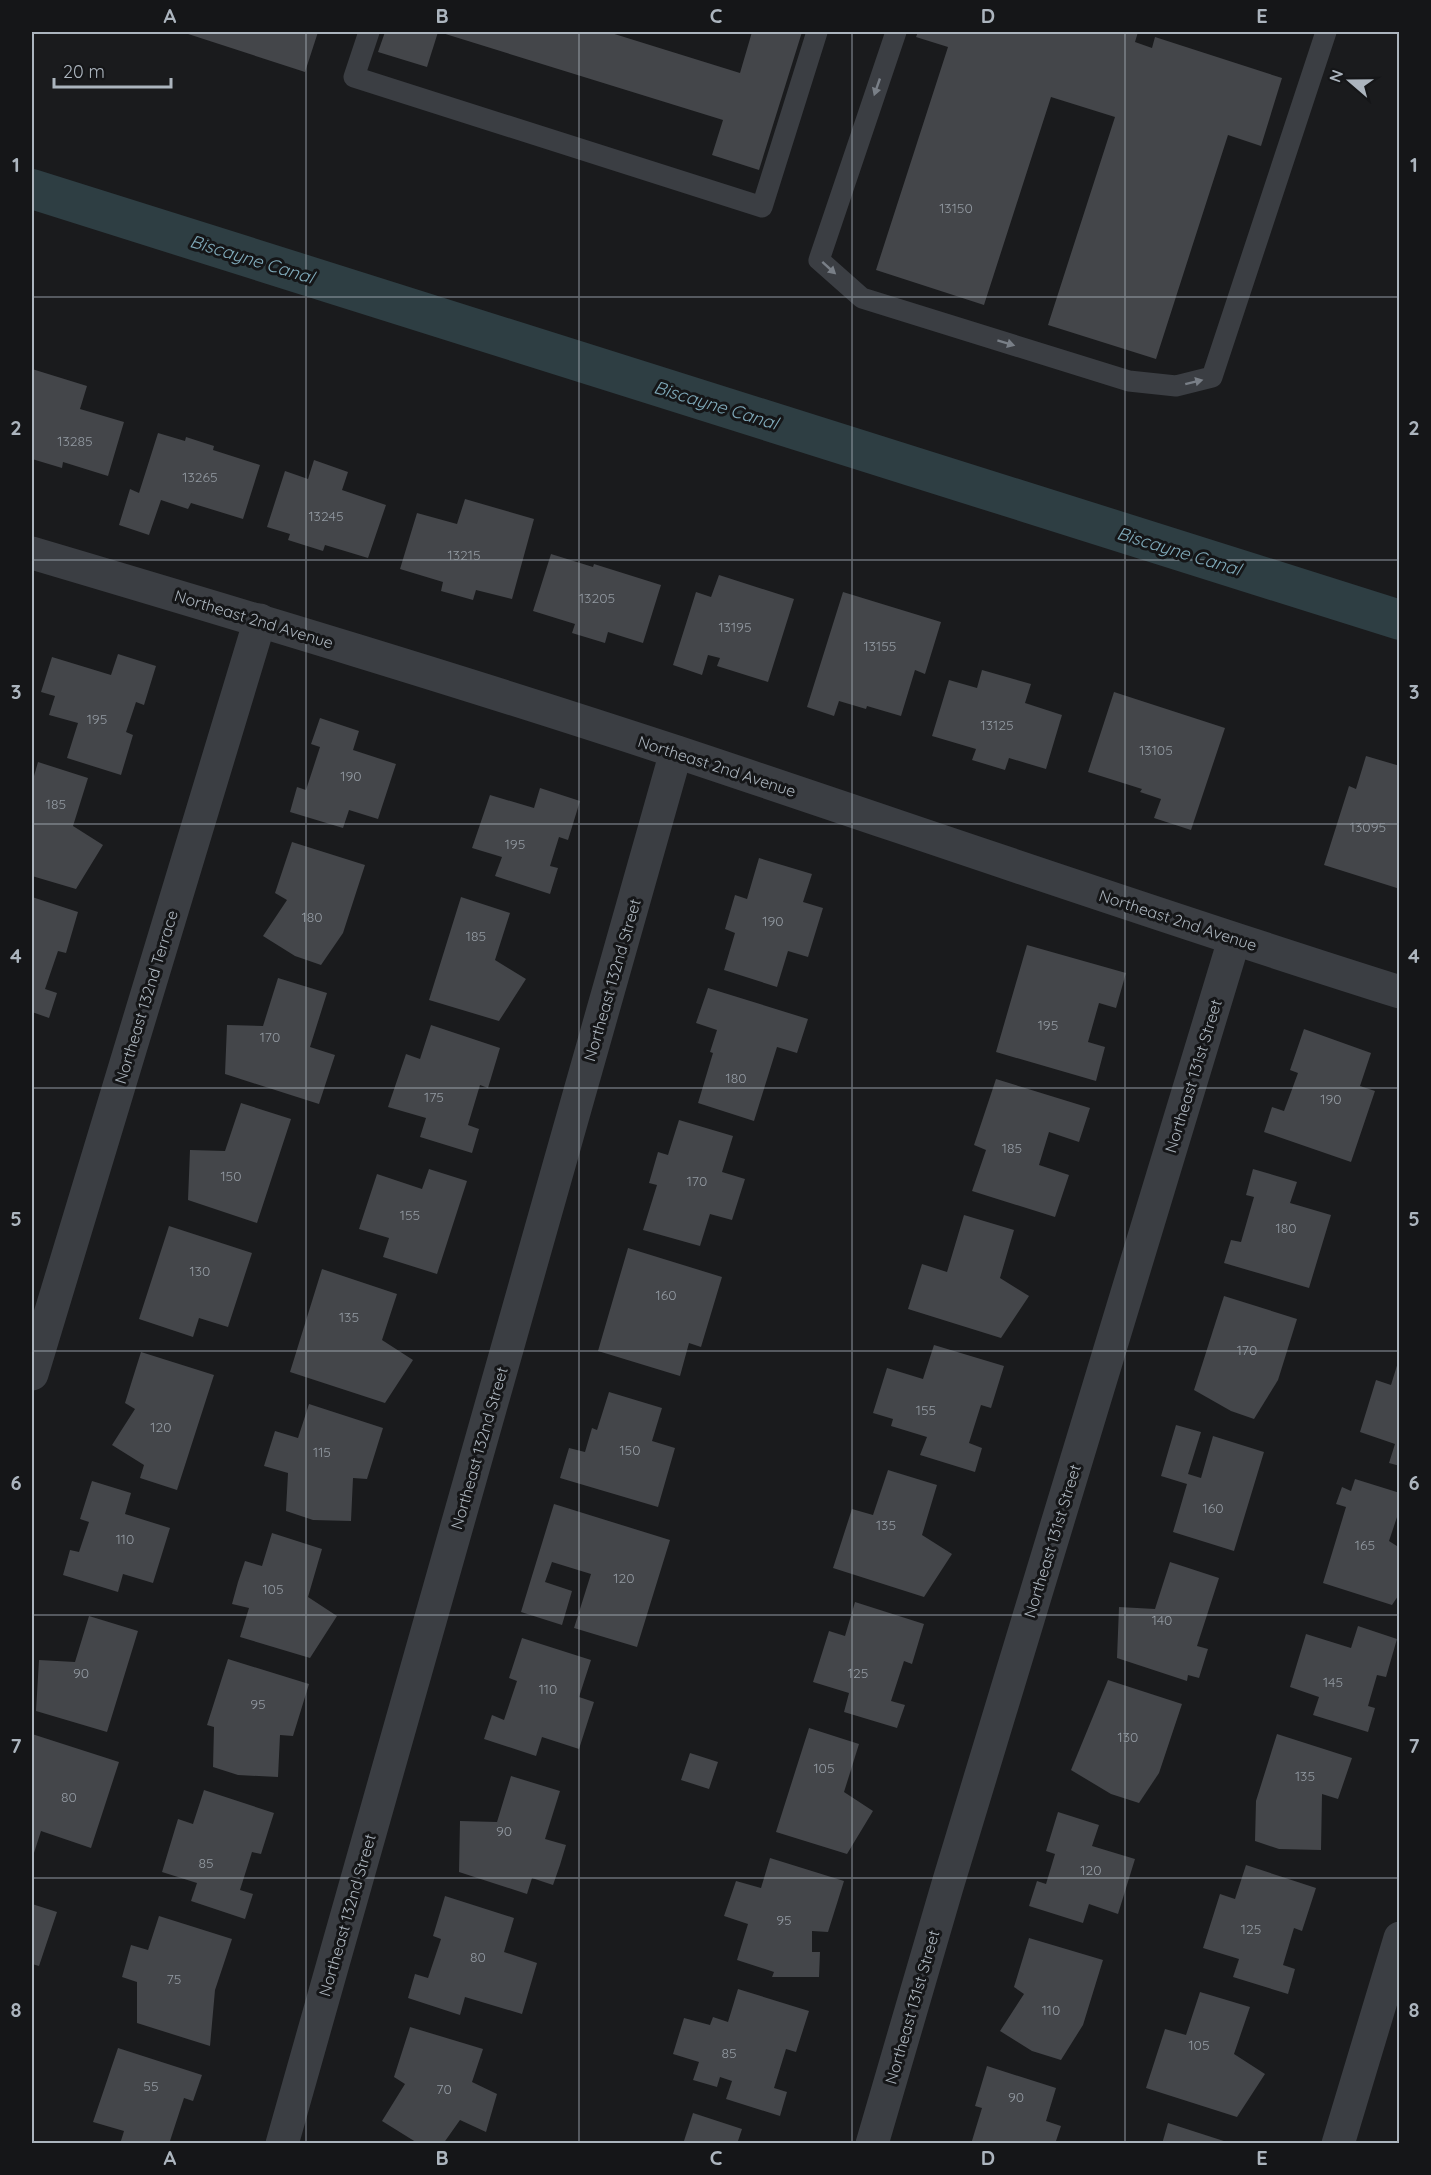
<svg xmlns="http://www.w3.org/2000/svg" width="1431" height="2175" font-family="Quicksand,sans-serif">
<rect width="100%" height="100%" fill="#1a1b1d"/>
<g fill="none" stroke-linecap="round" stroke-linejoin="round">
<!-- canal -->
<polyline stroke="#2e3e43" stroke-width="40" points="32,189 1400,620"/>
</g>
<!-- building -->
<g fill="#44464a">
<polygon points="182,32 318,32 305,72"/>
<polygon points="385,32 438,32 427,67 378,52"/>
<polygon points="439,32 608,32 740,73 752,32 802,32 759,170 712,155 723,120"/>
<polygon points="918,32 1138,32 1135,42 1152,48 1155,37 1282,78 1261,146 1228,135 1156,359 1048,325 1115,117 1051,97 984,305 876,270 948,47 916,37"/>
<polygon points="32,369 87,386 80,409 124,422 108,476 63,462 62,468 32,459"/>
<polygon points="158,433 185,441 186,437 214,446 213,450 260,465 243,519 191,503 188,509 161,500 149,535 119,525 130,489 139,493"/>
<polygon points="314,460 348,472 342,490 386,505 368,558 325,545 323,551 288,540 290,534 267,527 285,471 308,479"/>
<polygon points="465,499 534,519 512,599 476,590 473,600 441,591 443,582 400,569 417,513 457,524"/>
<polygon points="551,554 593,567 594,564 661,585 643,643 608,632 605,643 572,633 575,624 533,611"/>
<polygon points="719,575 794,599 768,682 717,666 720,658 708,655 702,675 673,665 696,592 711,597"/>
<polygon points="843,592 941,622 925,674 915,670 901,716 867,706 866,709 839,701 834,716 807,707"/>
<polygon points="118,654 156,666 144,705 136,702 126,732 133,735 121,775 67,758 78,723 49,715 55,696 41,692 52,657 111,675"/>
<polygon points="982,670 1031,684 1025,703 1062,715 1046,769 1009,758 1005,770 972,760 976,749 932,736 949,680 977,688"/>
<polygon points="1114,692 1225,728 1191,830 1154,818 1161,799 1140,792 1142,789 1088,772"/>
<polygon points="320,718 359,731 353,750 396,764 378,819 349,810 343,828 290,812 297,787 306,790 320,747 311,744"/>
<polygon points="1366,756 1400,766 1400,889 1324,865 1349,786 1356,789"/>
<polygon points="38,762 88,778 73,826 103,845 76,889 32,876 32,783"/>
<polygon points="540,788 580,801 568,840 559,837 550,866 558,868 550,894 495,876 502,857 472,848 490,795 534,808"/>
<polygon points="292,842 365,865 343,933 321,965 295,956 263,936 287,900 275,893"/>
<polygon points="759,858 812,874 803,902 823,908 808,957 788,951 777,987 724,970 735,933 725,929 735,895 747,899"/>
<polygon points="32,897 78,912 66,953 58,951 45,989 57,993 49,1018 32,1012"/>
<polygon points="461,897 510,913 495,960 526,979 499,1021 429,1000"/>
<polygon points="1027,945 1126,973 1116,1008 1099,1003 1088,1042 1105,1047 1096,1081 996,1052"/>
<polygon points="278,978 327,993 310,1047 335,1055 319,1104 225,1074 227,1025 263,1026"/>
<polygon points="708,988 808,1019 797,1053 777,1047 754,1121 698,1103 713,1053 710,1052 717,1030 696,1023"/>
<polygon points="431,1025 500,1048 488,1088 480,1085 468,1125 479,1129 472,1153 420,1137 426,1118 388,1107 406,1054 420,1059"/>
<polygon points="1304,1029 1371,1053 1360,1086 1375,1091 1351,1162 1264,1132 1272,1107 1284,1111 1298,1073 1290,1070"/>
<polygon points="996,1079 1090,1108 1079,1142 1049,1132 1039,1165 1069,1175 1055,1217 972,1191 986,1150 974,1145"/>
<polygon points="241,1103 291,1119 257,1223 188,1200 190,1150 225,1151"/>
<polygon points="679,1120 733,1136 722,1172 745,1179 732,1220 710,1214 700,1246 643,1230 657,1185 649,1183 658,1152 668,1155"/>
<polygon points="429,1169 467,1181 437,1274 383,1257 389,1238 359,1229 377,1174 422,1189"/>
<polygon points="1253,1169 1297,1182 1290,1203 1331,1215 1309,1288 1224,1263 1231,1240 1241,1242 1254,1197 1246,1195"/>
<polygon points="964,1215 1014,1230 1000,1278 1029,1296 1001,1338 908,1309 922,1264 947,1272"/>
<polygon points="169,1226 252,1253 228,1327 199,1318 193,1337 139,1319"/>
<polygon points="628,1248 722,1277 701,1347 689,1343 680,1376 598,1351"/>
<polygon points="322,1269 397,1294 382,1340 413,1360 385,1403 290,1372"/>
<polygon points="1224,1296 1297,1319 1278,1380 1254,1419 1231,1411 1194,1390"/>
<polygon points="934,1345 1004,1366 991,1408 981,1405 969,1443 982,1448 975,1472 920,1455 927,1437 891,1426 893,1419 873,1413 887,1368 923,1379"/>
<polygon points="141,1352 214,1375 177,1490 140,1478 144,1465 112,1445 135,1409 125,1403"/>
<polygon points="1399,1359 1400,1359 1400,1466 1389,1463 1395,1444 1360,1432 1376,1380 1391,1385"/>
<polygon points="609,1392 662,1408 652,1441 675,1448 658,1507 560,1478 569,1448 585,1452 592,1428 597,1430"/>
<polygon points="309,1404 383,1428 367,1479 353,1478 351,1521 313,1520 286,1511 288,1473 264,1466 275,1431 298,1438"/>
<polygon points="1176,1425 1201,1432 1188,1474 1201,1478 1213,1436 1264,1452 1234,1551 1173,1532 1187,1484 1161,1476"/>
<polygon points="888,1470 937,1485 922,1535 952,1554 924,1597 833,1568 852,1509 873,1515"/>
<polygon points="1355,1479 1400,1493 1400,1508 1389,1541 1400,1548 1400,1593 1392,1605 1323,1583 1346,1507 1336,1504 1342,1487 1351,1491"/>
<polygon points="92,1481 131,1493 125,1514 170,1528 153,1583 123,1574 118,1592 63,1575 70,1550 79,1552 89,1522 80,1519"/>
<polygon points="554,1504 670,1540 637,1647 574,1628 591,1574 552,1562 545,1582 572,1591 562,1625 521,1612"/>
<polygon points="272,1533 322,1549 308,1597 337,1616 310,1658 240,1637 249,1608 232,1604 238,1582 245,1561 262,1566"/>
<polygon points="1170,1562 1219,1578 1197,1646 1208,1649 1199,1678 1188,1675 1187,1681 1117,1658 1119,1607 1155,1609"/>
<polygon points="855,1602 924,1624 912,1664 904,1661 891,1701 905,1705 897,1728 844,1712 849,1693 813,1682 829,1631 845,1636"/>
<polygon points="89,1616 138,1631 107,1732 36,1711 39,1660 75,1662"/>
<polygon points="1358,1626 1397,1639 1386,1677 1377,1675 1368,1706 1375,1708 1368,1732 1313,1715 1319,1697 1290,1687 1306,1634 1351,1648"/>
<polygon points="522,1638 591,1660 579,1697 594,1702 579,1749 542,1737 536,1756 484,1739 492,1715 504,1720 517,1681 509,1678"/>
<polygon points="228,1659 309,1684 293,1736 280,1735 278,1777 238,1775 213,1767 214,1727 207,1725"/>
<polygon points="1108,1680 1182,1704 1159,1773 1139,1803 1111,1794 1071,1770"/>
<polygon points="809,1728 859,1744 844,1792 873,1811 847,1854 776,1832"/>
<polygon points="32,1734 119,1762 91,1848 41,1831 34,1853 32,1852"/>
<polygon points="1277,1734 1352,1758 1338,1799 1322,1794 1321,1850 1279,1849 1255,1841 1256,1801"/>
<polygon points="690,1753 718,1762 709,1789 681,1780"/>
<polygon points="511,1776 560,1791 545,1839 566,1845 560,1865 553,1885 532,1878 527,1894 459,1872 460,1821 497,1822"/>
<polygon points="204,1790 274,1813 261,1854 252,1852 240,1890 253,1894 245,1919 191,1901 197,1883 162,1872 178,1819 193,1824"/>
<polygon points="1058,1812 1099,1825 1092,1846 1135,1859 1118,1914 1089,1904 1083,1923 1029,1906 1037,1881 1046,1884 1055,1854 1046,1851"/>
<polygon points="770,1858 844,1881 828,1932 812,1931 812,1952 820,1952 819,1977 772,1977 774,1972 737,1960 748,1924 724,1916 736,1881 761,1888"/>
<polygon points="1246,1865 1316,1888 1302,1931 1294,1928 1283,1965 1295,1969 1288,1994 1233,1977 1239,1959 1203,1948 1220,1894 1235,1899"/>
<polygon points="445,1896 514,1918 504,1952 537,1963 522,2014 465,1997 460,2015 408,1998 415,1974 428,1978 441,1939 433,1936"/>
<polygon points="32,1904 57,1912 39,1966 32,1964"/>
<polygon points="159,1916 232,1939 215,1990 210,2046 137,2023 137,1982 122,1977 131,1945 148,1950"/>
<polygon points="1029,1938 1103,1960 1083,2025 1061,2060 1032,2051 1000,2031 1024,1994 1014,1987"/>
<polygon points="738,1989 809,2011 796,2052 786,2049 774,2088 787,2092 780,2116 726,2099 732,2081 720,2077 717,2087 693,2080 699,2062 673,2054 684,2018 710,2025 713,2017 728,2022"/>
<polygon points="1200,1992 1250,2007 1234,2054 1265,2074 1237,2117 1146,2088 1165,2029 1186,2035"/>
<polygon points="410,2027 483,2049 472,2082 497,2094 486,2132 460,2120 443,2144 419,2144 382,2121 405,2084 394,2077"/>
<polygon points="118,2048 202,2075 193,2101 184,2098 170,2141 177,2144 120,2144 124,2131 93,2122"/>
<polygon points="987,2066 1056,2088 1046,2121 1061,2126 1055,2144 971,2144 982,2108 975,2106"/>
<polygon points="693,2113 742,2129 737,2144 683,2144"/>
<polygon points="1168,2123 1230,2143 1230,2144 1162,2144"/>
</g>
<g fill="none" stroke-linecap="round" stroke-linejoin="round">
<!-- lane -->
<g stroke="#3b3e43" stroke-width="21">
<polyline points="369,32 354,77 762,207 817,32"/>
<polyline points="896,32 819,260 862,298 1129,381 1176,386 1212,377 1326,32"/>
</g>
<!-- street -->
<g stroke="#3b3e43" stroke-width="33">
<path d="M32 553C248 617 465 682 680 753 920 833 1158 916 1400 992"/>
<polyline points="32,1374 260,620"/>
<polyline points="282,2144 676,752"/>
<polyline points="872,2144 947,1887 1234,940"/>
<polyline points="1338,2144 1400,1938"/>
</g>
</g>
<!-- one-way arrows -->
<defs><path id="oneway-solid" d="M-6-.8H1V-3.2L6.5 0L1 3.2V.8H-6Z" transform="scale(1.5)"/></defs>
<g fill="#797f87">
<use href="#oneway-solid" transform="translate(877 87) rotate(109)"/>
<use href="#oneway-solid" transform="translate(829 268) rotate(42)"/>
<use href="#oneway-solid" transform="translate(1006 343) rotate(17)"/>
<use href="#oneway-solid" transform="translate(1194 382) rotate(-14)"/>
</g>
<!-- grid -->
<path fill="none" stroke="#acb5be" stroke-width="1.5" stroke-opacity="0.55" d="M306 32V2144M579 32V2144M852 32V2144M1125 32V2144M32 297H1400M32 560H1400M32 824H1400M32 1088H1400M32 1351H1400M32 1615H1400M32 1878H1400"/>
<g text-anchor="middle" dominant-baseline="central" stroke-width="6" stroke-linejoin="round" paint-order="stroke">
<!-- number labels -->
<g font-size="14" fill="#9299a1">
<text x="956" y="208">13150</text>
<text x="75" y="441">13285</text>
<text x="200" y="477">13265</text>
<text x="326" y="516">13245</text>
<text x="464" y="555">13215</text>
<text x="597" y="598">13205</text>
<text x="735" y="627">13195</text>
<text x="880" y="646">13155</text>
<text x="97" y="719">195</text>
<text x="997" y="725">13125</text>
<text x="1156" y="750">13105</text>
<text x="351" y="776">190</text>
<text x="56" y="804">185</text>
<text x="1368" y="827">13095</text>
<text x="515" y="844">195</text>
<text x="312" y="917">180</text>
<text x="773" y="921">190</text>
<text x="476" y="936">185</text>
<text x="1048" y="1025">195</text>
<text x="270" y="1037">170</text>
<text x="736" y="1078">180</text>
<text x="434" y="1097">175</text>
<text x="1331" y="1099">190</text>
<text x="1012" y="1148">185</text>
<text x="231" y="1176">150</text>
<text x="697" y="1181">170</text>
<text x="410" y="1215">155</text>
<text x="1286" y="1228">180</text>
<text x="200" y="1271">130</text>
<text x="666" y="1295">160</text>
<text x="349" y="1317">135</text>
<text x="1247" y="1350">170</text>
<text x="926" y="1410">155</text>
<text x="161" y="1427">120</text>
<text x="630" y="1450">150</text>
<text x="322" y="1452">115</text>
<text x="1213" y="1508">160</text>
<text x="886" y="1525">135</text>
<text x="125" y="1539">110</text>
<text x="1365" y="1545">165</text>
<text x="624" y="1578">120</text>
<text x="273" y="1589">105</text>
<text x="1162" y="1620">140</text>
<text x="81" y="1673">90</text>
<text x="858" y="1673">125</text>
<text x="1333" y="1682">145</text>
<text x="548" y="1689">110</text>
<text x="258" y="1704">95</text>
<text x="1128" y="1737">130</text>
<text x="824" y="1768">105</text>
<text x="1305" y="1776">135</text>
<text x="69" y="1797">80</text>
<text x="504" y="1831">90</text>
<text x="206" y="1863">85</text>
<text x="1091" y="1870">120</text>
<text x="784" y="1920">95</text>
<text x="1251" y="1929">125</text>
<text x="478" y="1957">80</text>
<text x="174" y="1979">75</text>
<text x="1051" y="2010">110</text>
<text x="1199" y="2045">105</text>
<text x="729" y="2053">85</text>
<text x="151" y="2086">55</text>
<text x="444" y="2089">70</text>
<text x="1016" y="2097">90</text>
</g>
<!-- street labels -->
<g font-size="16" fill="#acb5be" stroke="#151618">
<text transform="translate(254 619) rotate(17)">Northeast 2nd Avenue</text>
<text transform="translate(717 766) rotate(18)">Northeast 2nd Avenue</text>
<text transform="translate(1178 920) rotate(18)">Northeast 2nd Avenue</text>
<text transform="translate(612 980) rotate(-74)">Northeast 132nd Street</text>
<text transform="translate(146 997) rotate(-73)">Northeast 132nd Terrace</text>
<text transform="translate(1193 1076) rotate(-73)">Northeast 131st Street</text>
<text transform="translate(479 1448) rotate(-74)">Northeast 132nd Street</text>
<text transform="translate(1052 1541) rotate(-73)">Northeast 131st Street</text>
<text transform="translate(347 1915) rotate(-74)">Northeast 132nd Street</text>
<text transform="translate(912 2007) rotate(-74)">Northeast 131st Street</text>
</g>
<!-- water labels -->
<g font-size="18" font-style="italic" fill="#80abbb" stroke="#151618">
<text transform="translate(252 259) rotate(17)">Biscayne Canal</text>
<text transform="translate(716 405) rotate(17)">Biscayne Canal</text>
<text transform="translate(1179 551) rotate(17)">Biscayne Canal</text>
</g>
</g>
<!-- border -->
<rect width="1431" height="2175" fill="none" stroke="#151618" stroke-width="66"/>
<!-- north arrow -->
<g transform="translate(1350 81) rotate(290)" stroke="#151618" stroke-width="4.5" paint-order="stroke">
<path d="M0-4.5L10 22L0 15L-10 22Z" fill="#acb5be"/>
<text y="-9" font-size="16" font-weight="bold" text-anchor="middle" fill="#acb5be">N</text>
</g>
<!-- scale -->
<path d="M54 78v9h117v-9" fill="none" stroke="#acb5be" stroke-width="3"/>
<text x="63" y="78" font-size="18" fill="#acb5be" stroke="#151618" stroke-width="4.5" paint-order="stroke">20 m</text>
<rect x="33" y="33" width="1365" height="2109" fill="none" stroke="#acb5be" stroke-width="2"/>
<g font-size="20" text-anchor="middle" font-weight="bold" fill="#acb5be">
<text x="170" y="23">A</text>
<text x="442" y="23">B</text>
<text x="716" y="23">C</text>
<text x="988" y="23">D</text>
<text x="1262" y="23">E</text>
<text x="16" y="172">1</text>
<text x="1414" y="172">1</text>
<text x="16" y="435">2</text>
<text x="1414" y="435">2</text>
<text x="16" y="699">3</text>
<text x="1414" y="699">3</text>
<text x="16" y="963">4</text>
<text x="1414" y="963">4</text>
<text x="16" y="1226">5</text>
<text x="1414" y="1226">5</text>
<text x="16" y="1490">6</text>
<text x="1414" y="1490">6</text>
<text x="16" y="1753">7</text>
<text x="1414" y="1753">7</text>
<text x="16" y="2017">8</text>
<text x="1414" y="2017">8</text>
<text x="170" y="2165">A</text>
<text x="442" y="2165">B</text>
<text x="716" y="2165">C</text>
<text x="988" y="2165">D</text>
<text x="1262" y="2165">E</text>
</g>
</svg>
